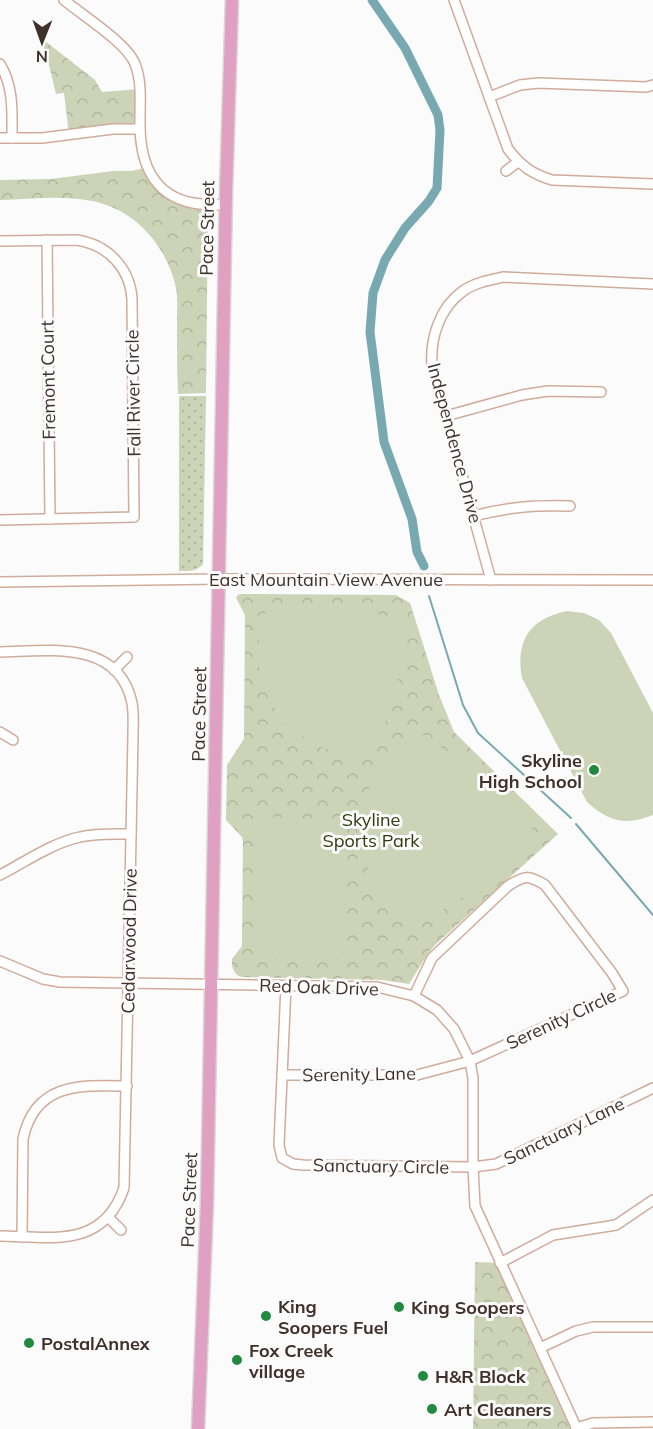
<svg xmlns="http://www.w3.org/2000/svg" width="653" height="1429" font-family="Mulish,sans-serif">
<defs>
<pattern id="grass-dots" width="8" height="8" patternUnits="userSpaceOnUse" patternTransform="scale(1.5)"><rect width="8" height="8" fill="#ccd3b7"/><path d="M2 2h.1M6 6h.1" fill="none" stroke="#b0b69e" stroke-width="1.8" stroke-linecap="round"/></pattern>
<pattern id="park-crowns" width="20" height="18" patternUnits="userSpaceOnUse" patternTransform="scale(1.5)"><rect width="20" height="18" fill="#ccd3b7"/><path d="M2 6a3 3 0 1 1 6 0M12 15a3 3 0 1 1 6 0" fill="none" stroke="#b0b69e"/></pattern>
</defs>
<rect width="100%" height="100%" fill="#fbfbfb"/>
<!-- grass -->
<path fill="url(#grass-dots)" d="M179 396H206L203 564C196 572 189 571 179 571Z"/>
<!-- park -->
<g fill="url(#park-crowns)">
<polygon points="36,34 95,80 102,92 140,89 140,129 69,135 64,93 56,94 49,65"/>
<path d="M147 167 166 190 208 205 206 393 178 394C177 369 177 345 177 320 177 310 178 298 176 288 167 246 135 209 92 201 62 195 30 199 0 200V180L51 179 113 171H132Z"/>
<path d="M241 594 396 595 410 603 439 695 454 732 558 834 436 944 429 952 409 984 382 980 242 977C234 975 231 967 232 959L242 946 243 842 242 837 226 820 227 765 244 739 245 615 236 598 238 595Z"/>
<polygon points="475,1262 500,1263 577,1429 473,1429"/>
</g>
<!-- pitch -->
<g fill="#ccd3b7">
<path d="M268 605 353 610 400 618 407 629 397 684 374 757C315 760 260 716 258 655 258 638 263 622 268 605Z"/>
<path d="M567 611 584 613 599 620 611 633 653 713V815C625 826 609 822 587 802L522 678C515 640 530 619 567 611Z"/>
<path d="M425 735 465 764 532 823V842L494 877 421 924C357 892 338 811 390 758 400 748 412 742 425 735Z"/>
<polygon points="257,817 344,819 342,955 257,953"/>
</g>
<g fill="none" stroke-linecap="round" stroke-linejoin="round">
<!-- stream -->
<g stroke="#78a9b1" stroke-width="2">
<polyline points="429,596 463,705 478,733 571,818"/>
<polyline points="576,824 653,915"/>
</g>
<!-- canal -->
<polyline stroke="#78a9b1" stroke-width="9" points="372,0 405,48 438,115 440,130 437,188 429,201 405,228 385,260 373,293 370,332 384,442 412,519 417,552 424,566"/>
<defs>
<g id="minor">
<path d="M64 0C82 15 127 43 135 64 142 81 140 101 140 119 139 157 150 195 193 203 204 205 215 205 226 205"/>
<path d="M454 0 508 149C521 166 532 174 552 180L653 184"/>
<path d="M0 64C14 87 12 112 12 138"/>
<polyline points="489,97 520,85 538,83 646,87 653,85"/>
<polyline points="0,138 42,138 113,129 140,129"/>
<polyline points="506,171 518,162"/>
<polyline points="47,240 50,519"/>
<path d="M0 241 77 240C108 245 130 268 132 299L134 517 0 520"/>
<polyline points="446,416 522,395 548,391 601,392"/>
<path d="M474 516C508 507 535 505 570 506"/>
<path d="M491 580 432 366C430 339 439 308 463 291 474 283 489 280 503 277L653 284"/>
<polyline points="0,582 219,579 653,580"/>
<path d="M0 652C48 651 119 639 132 703 134 714 133 725 133 736L124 1188C103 1249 52 1237 0 1236"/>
<polyline points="114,670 127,657"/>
<polyline points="0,732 13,740"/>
<path d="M0 875C25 862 52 843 80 837 96 833 114 834 131 834"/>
<polyline points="0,961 43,979 60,982 377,987 414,996 437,1010 454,1029 470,1061 473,1078 473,1167 475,1206 577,1429"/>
<polyline points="286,986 279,1145 282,1158 293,1164 303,1165 473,1167 496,1164 653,1088"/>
<path d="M282 1075H417L470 1061 623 991 612 973 545 885C528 875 525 875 508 886L432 958 414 996"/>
<polyline points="109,1218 121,1230"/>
<path d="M22 1237 23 1139C35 1082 81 1085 127 1086"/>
<polyline points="500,1263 553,1235 616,1225 653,1200"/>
<polyline points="540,1348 576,1331 593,1327 653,1327"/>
<polyline points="576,1428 593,1423 653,1422"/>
</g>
<polyline id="major" points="198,1429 207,1202 226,192 232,0"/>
</defs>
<!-- minor casing -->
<use href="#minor" stroke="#cfac9c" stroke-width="12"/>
<!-- major casing -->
<use href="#major" stroke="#d9d6d4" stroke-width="15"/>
<!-- minor -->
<use href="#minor" stroke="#fff" stroke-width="9"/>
<!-- major -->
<use href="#major" stroke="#dfa0c1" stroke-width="12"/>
</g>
<!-- markers -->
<g fill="#228a40" stroke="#fbfbfb" stroke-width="2">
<circle cx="594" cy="770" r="6"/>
<circle cx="399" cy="1307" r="6"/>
<circle cx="266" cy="1316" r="6"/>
<circle cx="29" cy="1343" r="6"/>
<circle cx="237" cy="1360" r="6"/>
<circle cx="423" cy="1376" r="6"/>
<circle cx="432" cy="1409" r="6"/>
</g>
<g text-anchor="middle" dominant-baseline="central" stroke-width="6" stroke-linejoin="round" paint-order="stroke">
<!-- street labels -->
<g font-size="18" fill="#3f312a" stroke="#fbfbfb">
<text transform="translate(207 228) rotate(-89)">Pace Street</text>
<text transform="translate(48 380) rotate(-91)">Fremont Court</text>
<text transform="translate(133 393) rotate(-91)">Fall River Circle</text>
<text transform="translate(455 443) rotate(75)">Independence Drive</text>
<text x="326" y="579">East Mountain View Avenue</text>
<text transform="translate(199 714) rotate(-89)">Pace Street</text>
<text transform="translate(129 941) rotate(-89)">Cedarwood Drive</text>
<text transform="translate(319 987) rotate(2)">Red Oak Drive</text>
<text transform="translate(561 1019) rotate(-25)">Serenity Circle</text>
<text transform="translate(359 1074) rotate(-1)">Serenity Lane</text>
<text transform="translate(564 1131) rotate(-26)">Sanctuary Lane</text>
<text transform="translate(381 1166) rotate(1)">Sanctuary Circle</text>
<text transform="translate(189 1200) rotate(-88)">Pace Street</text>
</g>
<!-- poi labels -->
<g font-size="18" font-weight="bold" fill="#3f312a" stroke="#fbfbfb" text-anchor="start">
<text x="582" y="760" text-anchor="end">Skyline<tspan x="582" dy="21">High School</tspan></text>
<text x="278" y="1306">King<tspan x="278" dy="21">Soopers Fuel</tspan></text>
<text x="411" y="1307">King Soopers</text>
<text x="41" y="1343">PostalAnnex</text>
<text x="249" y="1350">Fox Creek<tspan x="249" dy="21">village</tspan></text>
<text x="435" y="1376">H&amp;R Block</text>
<text x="444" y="1409">Art Cleaners</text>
</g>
<!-- park labels -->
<g font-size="18" fill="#323a0d" stroke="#fbfbfb">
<text x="371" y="819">Skyline<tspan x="371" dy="21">Sports Park</tspan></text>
</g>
</g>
<!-- north arrow -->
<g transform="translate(42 42) rotate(181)" stroke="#fbfbfb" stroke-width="4.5" paint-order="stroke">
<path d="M0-4.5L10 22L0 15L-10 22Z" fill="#3f312a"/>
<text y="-9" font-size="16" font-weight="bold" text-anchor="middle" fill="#3f312a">N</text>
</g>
</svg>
